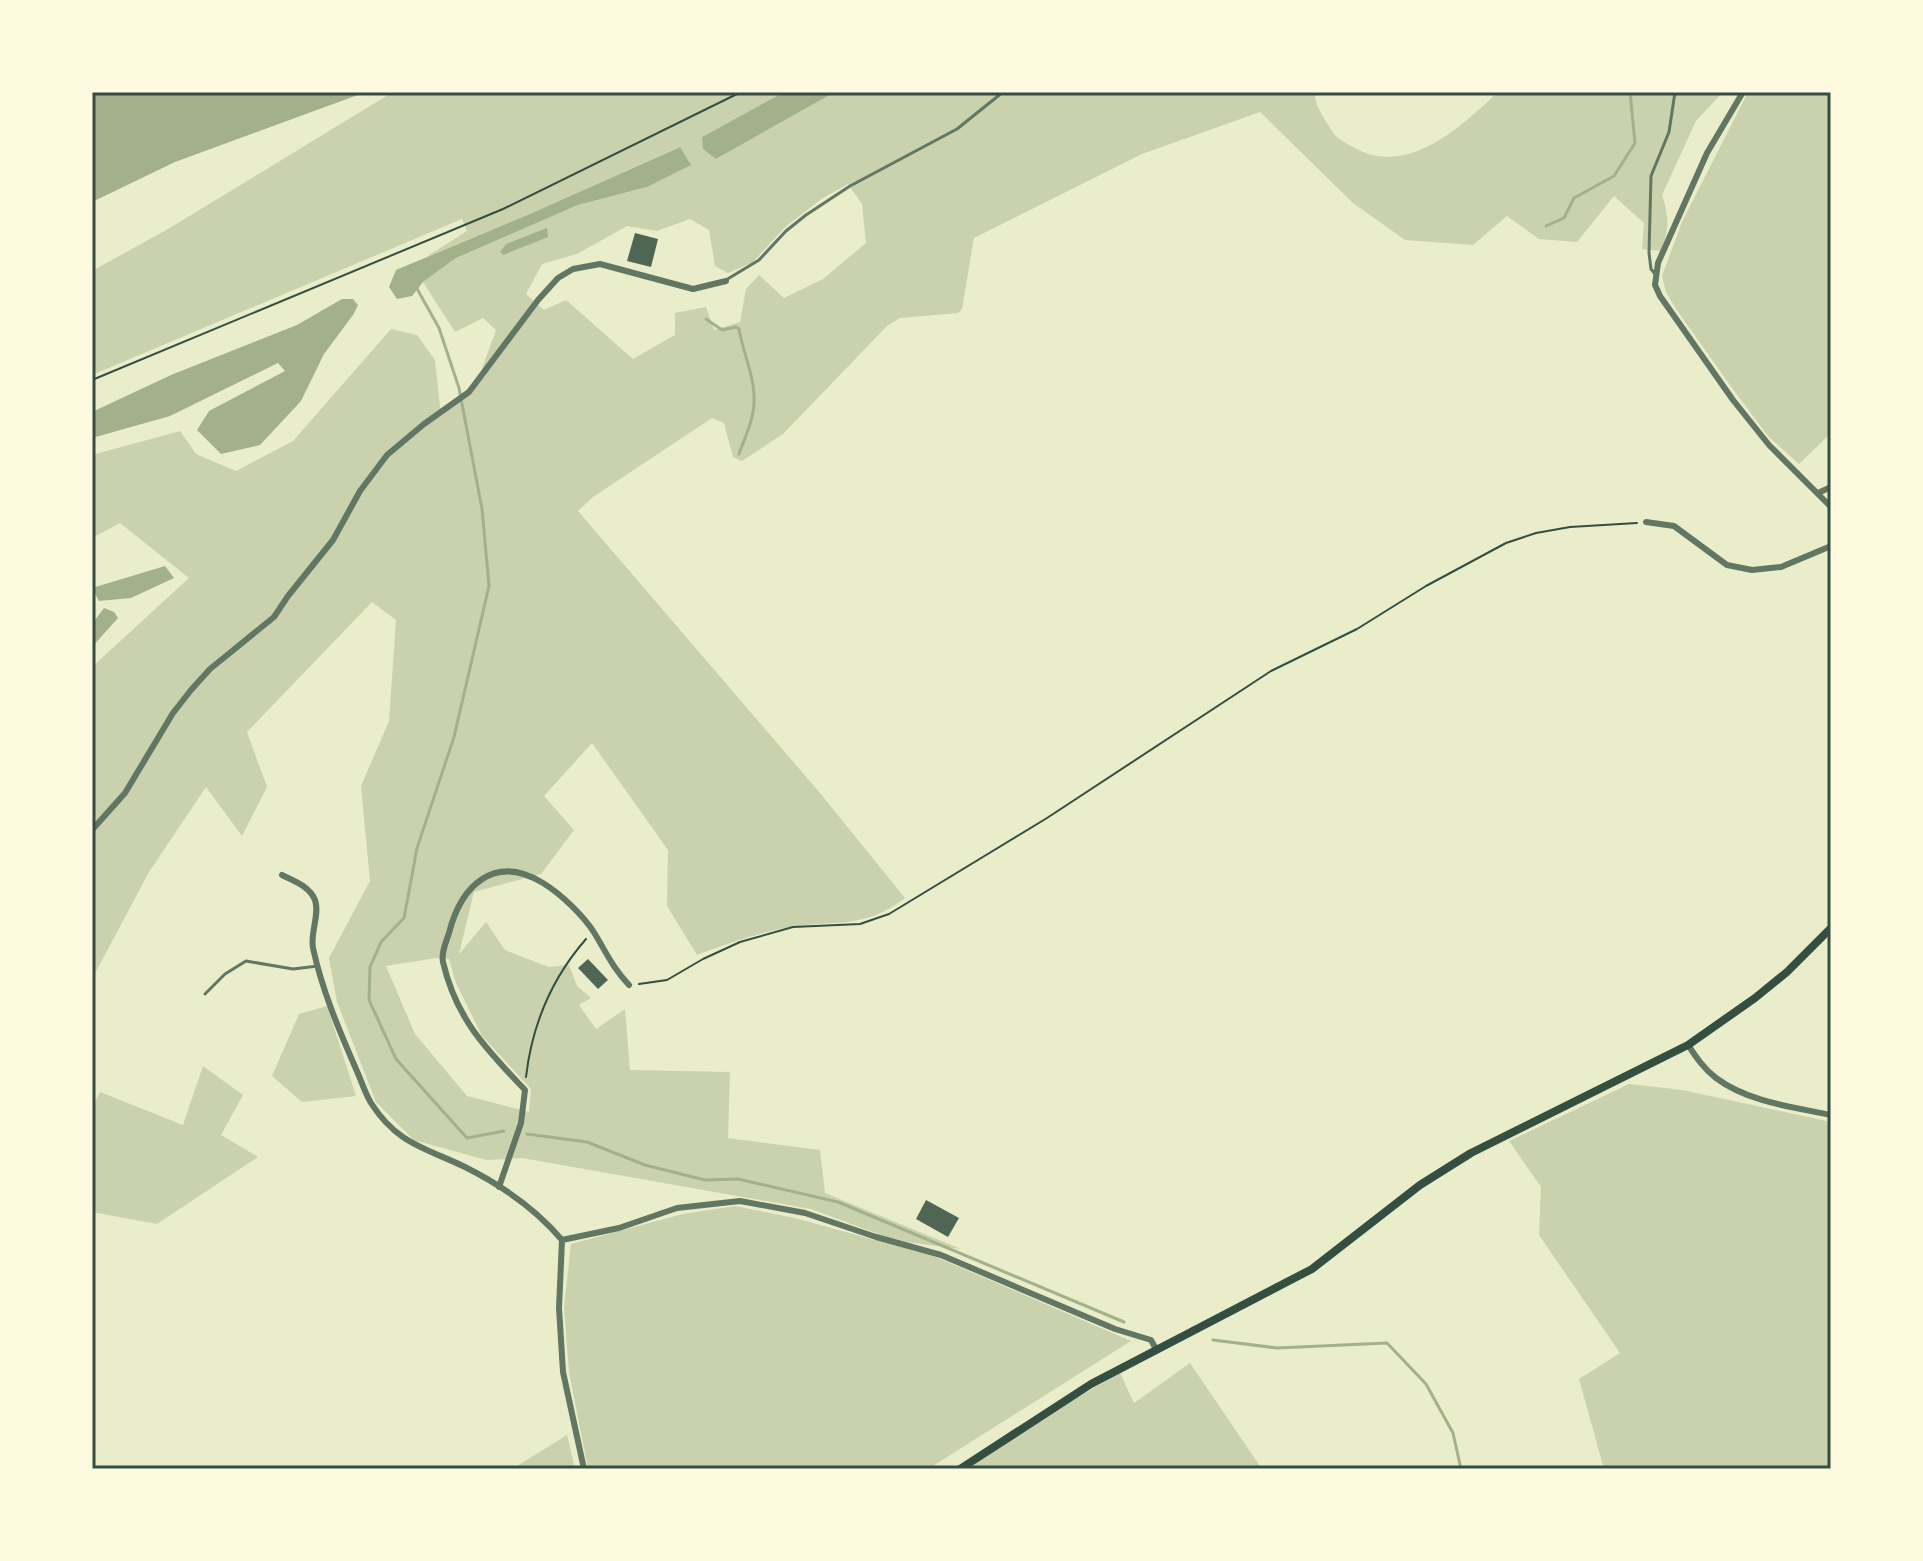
<svg xmlns="http://www.w3.org/2000/svg" width="1923" height="1561" font-family="Georgia,serif">
<rect width="100%" height="100%" fill="#e9edc9"/>
<!-- green -->
<g fill="#cad2ad" fill-rule="evenodd">
<path d="M393 92H784L702 137 716 159 835 92H1315C1314 106 1325 119 1332 131 1337 140 1348 144 1357 149 1408 177 1463 125 1498 92H1723L1696 121 1662 195C1669 217 1670 230 1660 251L1642 249 1644 223 1614 196 1577 242 1539 239 1507 216 1473 245 1405 240 1353 203 1260 112 1142 154 974 238 962 309 958 313 900 318 887 326 783 434 742 461 733 457 724 423 712 418 593 497 578 511 820 793 905 898C861 932 830 918 780 929 752 935 724 945 697 955L667 906 668 850 592 743 544 796 574 830 541 874 474 892 459 954 486 922 505 950 549 967 569 965 577 986 591 998 579 1005 596 1029 625 1009 630 1070 730 1072 728 1138 820 1150 825 1193 961 1249 897 1241 811 1209 522 1158 486 1160 414 1140 376 1102 337 1002 329 958 370 881 361 786 389 721 396 620 372 602 247 732 267 787 242 836 206 787 149 872 92 979V667L189 578 120 523 92 538V455L180 431 196 454 236 471 293 441 391 329 417 335 435 360 441 416 479 377 496 330 483 318 455 332 423 282 456 258 578 205 647 187 679 147 532 213 426 257 467 231 462 219 92 375V271L168 229ZM848 184 862 204 866 243 823 279 784 298 759 275 746 289 740 322 714 330 706 307 675 313V335L633 359 566 300 544 310 526 294 542 264 577 254 627 226 657 231 690 219 709 230 715 266 728 273 753 262 785 227 823 198ZM436 958 449 959 456 983 482 1036 531 1089 529 1112 467 1096 415 1034 386 966Z"/>
<polygon points="1748,92 1831,92 1831,433 1799,464 1768,436 1732,388 1676,309 1666,292 1662,276 1682,222"/>
<polygon points="327,1006 356,1096 302,1102 272,1076 299,1014"/>
<polygon points="203,1066 243,1095 221,1135 258,1157 157,1224 92,1212 92,1108 100,1092 183,1125"/>
<polygon points="1629,1084 1682,1090 1831,1122 1831,1469 1604,1469 1579,1379 1620,1353 1539,1235 1541,1187 1509,1141"/>
<polygon points="735,1206 795,1218 936,1257 1131,1341 928,1469 588,1469 569,1372 564,1307 571,1244 683,1214"/>
<polygon points="1190,1363 1262,1469 966,1469 1005,1439 1120,1373 1134,1403"/>
<polygon points="567,1435 575,1469 512,1469"/>
</g>
<!-- water -->
<g fill="#a3b18a">
<polygon points="92,92 366,92 175,162 92,202"/>
<polygon points="784,92 835,92 716,159 703,149 702,137"/>
<polygon points="680,147 691,165 647,187 578,205 456,258 423,282 412,296 397,299 389,287 396,270 532,213"/>
<polygon points="547,228 548,237 503,255 500,252 506,244"/>
<polygon points="342,299 353,299 358,305 353,315 324,354 301,401 260,445 221,454 197,430 209,411 285,371 278,363 170,416 92,438 92,412 171,375 297,325"/>
<polygon points="165,566 174,578 131,598 99,601 92,588"/>
<polygon points="104,608 114,612 118,618 92,647 92,624"/>
</g>
<g fill="none" stroke-linecap="round" stroke-linejoin="round">
<!-- stream -->
<g stroke="#a3b18a" stroke-width="3">
<polyline points="1546,226 1564,218 1574,198 1614,176 1635,143 1630,92"/>
<polyline points="416,287 439,328 459,388 482,509 489,586 454,737 417,848 404,918 381,942 370,967 369,1000 396,1059 467,1138 504,1131"/>
<path d="M706 319 722 330 736 327 739 329C744 359 760 386 752 417 749 430 743 442 739 454"/>
<polyline points="527,1134 587,1142 645,1165 705,1180 738,1179 838,1202 1124,1322"/>
<polyline points="1213,1340 1277,1348 1387,1343 1426,1384 1453,1433 1461,1469"/>
</g>
</g>
<!-- building -->
<g fill="#4f6655">
<polygon points="635,233 658,239 651,267 627,261"/>
<polygon points="588,959 608,980 598,989 578,968"/>
<polygon points="926,1200 959,1218 948,1237 916,1219"/>
</g>
<g fill="none" stroke-linecap="round" stroke-linejoin="round">
<!-- path -->
<g stroke="#344e41" stroke-width="2">
<polyline points="92,380 503,209 741,92"/>
<polyline points="639,984 667,980 703,959 740,942 793,927 860,924 889,914 1047,818 1271,671 1357,629 1426,586 1506,543 1536,533 1570,527 1637,523"/>
<path d="M526 1077C532 1025 552 978 586 939"/>
</g>
<!-- service -->
<g stroke="#617663" stroke-width="3">
<polyline points="1655,274 1651,269 1649,253 1651,176 1669,132 1675,92"/>
<polyline points="726,280 759,260 786,231 806,215 850,186 957,129 1003,92"/>
<polyline points="205,994 225,974 246,961 293,969 318,966"/>
</g>
<!-- minor -->
<g stroke="#617663" stroke-width="6">
<polyline points="1743,92 1707,153 1658,263 1655,285 1660,296 1733,400 1769,445 1831,507"/>
<polyline points="1818,493 1831,487"/>
<polyline points="1646,522 1674,526 1727,565 1752,570 1781,567 1831,546"/>
<polyline points="92,830 125,793 173,713 191,690 210,669 274,617 288,596 333,540 360,491 387,455 424,424 469,392 538,300 558,278 573,269 600,264 693,289 726,281"/>
<path d="M282 875C294 881 309 886 315 900 320 914 310 933 313 948 322 990 339 1030 356 1069 361 1080 365 1093 371 1103 397 1144 426 1148 465 1167 501 1185 536 1209 562 1240L559 1308 563 1372 584 1469"/>
<path d="M1688 1045C1696 1057 1704 1069 1716 1078 1748 1102 1793 1107 1831 1115"/>
<path d="M499 1187 521 1123 525 1090C487 1050 456 1019 443 962 441 953 446 942 449 933 461 886 494 853 543 883 561 894 584 916 595 934 607 954 613 968 629 985"/>
<polyline points="562,1240 619,1228 677,1208 740,1201 805,1213 876,1237 941,1255 1115,1329 1151,1340 1156,1349"/>
</g>
<!-- secondary -->
<polyline stroke="#344e41" stroke-width="8" points="960,1469 1091,1384 1312,1269 1420,1185 1471,1153 1688,1045 1755,998 1787,972 1831,928"/>
</g>
<!-- border -->
<rect width="1923" height="1561" fill="none" stroke="#fefae0" stroke-width="188"/>
<rect x="94" y="94" width="1735" height="1373" fill="none" stroke="#344e41" stroke-width="3"/>
</svg>
